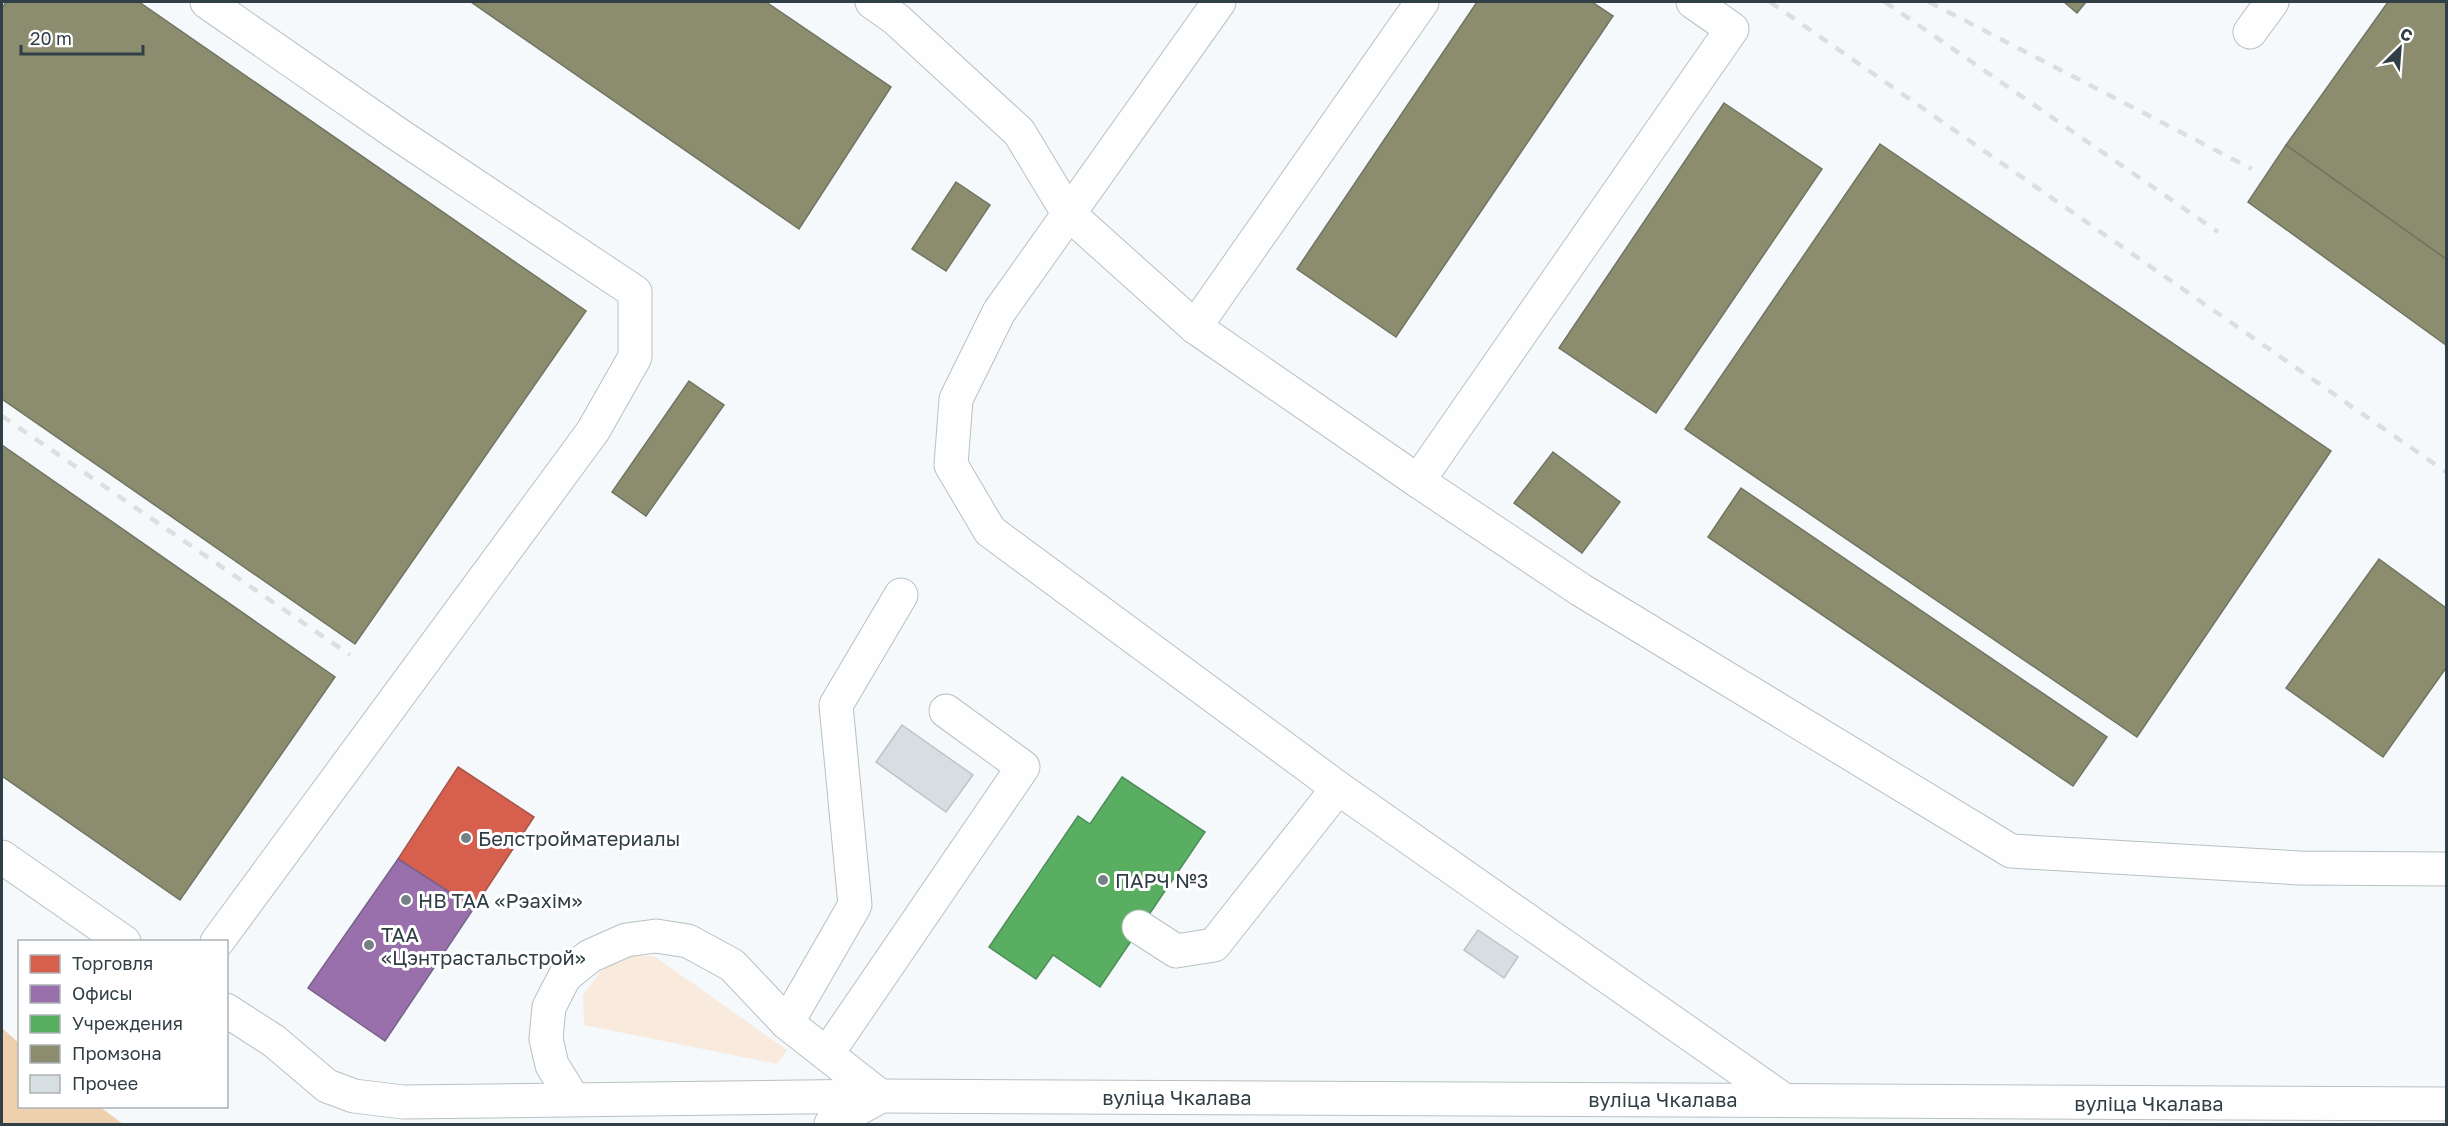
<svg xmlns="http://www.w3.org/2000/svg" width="2448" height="1126" font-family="'Golos Text',sans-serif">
<rect width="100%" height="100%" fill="#f5f9fb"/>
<!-- green -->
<polygon fill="#f8ebdd" points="624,956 654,956 787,1050 777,1064 584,1025 583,995 600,972"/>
<!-- forest -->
<polygon fill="#eed0af" points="2,1028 19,1043 20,1106 100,1107 123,1124 2,1124"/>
<!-- shops -->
<polygon fill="#d6604d" stroke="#a4564b" stroke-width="1.5" points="458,767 534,817 474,908 398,859"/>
<!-- offices -->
<polygon fill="#9970ab" stroke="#7a618c" stroke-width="1.5" points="398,859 474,908 385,1041 308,988"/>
<!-- public -->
<polygon fill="#5aae61" stroke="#4d8d59" stroke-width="1.5" points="1122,777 1205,832 1100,987 1053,955 1036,979 989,947 1078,816 1090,824"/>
<!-- industry -->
<g fill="#8c8c6e" stroke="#707562" stroke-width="1.5">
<polygon points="6,2 139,2 586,311 355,644 2,399 2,8"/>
<polygon points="471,2 766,2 891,87 799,229"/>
<polygon points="1477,2 1592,2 1613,16 1396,337 1297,269"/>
<polygon points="2064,2 2086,2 2077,13"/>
<polygon points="2388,2 2446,2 2446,259 2286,145"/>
<polygon points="1724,103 1822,169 1656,413 1559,348"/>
<polygon points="1880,144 2331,451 2137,737 1685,429"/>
<polygon points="2286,145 2446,259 2446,345 2248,202"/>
<polygon points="956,182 990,205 946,271 912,249"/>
<polygon points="689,381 724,405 646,516 612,492"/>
<polygon points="2,445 335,677 180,900 2,776"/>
<polygon points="1553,452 1620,502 1582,553 1514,503"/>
<polygon points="1741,488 2107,737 2073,786 1708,537"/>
<polygon points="2379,559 2446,608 2446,668 2383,757 2286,688"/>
</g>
<!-- building -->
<g fill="#d6dee2" stroke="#bbc4c7" stroke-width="1.5">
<polygon points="902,725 973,775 946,812 876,762"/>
<polygon points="1478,930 1518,957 1504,978 1464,950"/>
</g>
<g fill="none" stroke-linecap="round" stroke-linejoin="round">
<defs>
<g id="minor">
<polyline points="207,2 399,135 635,292 635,357 593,431 217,942"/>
<polyline points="872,2 896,19 1019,132 1068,213 1195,327"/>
<polyline points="1219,2 999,312 956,399 951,465 990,531 1338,788 1784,1100"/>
<polyline points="1422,2 1195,327 1418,481 1732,29 1693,2"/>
<polyline points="2250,32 2272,2"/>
<polyline points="1418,481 1581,590 2011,851 2300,868 2446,869"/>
<polyline points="2,857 124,942"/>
<polyline points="1139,927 1176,951 1214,945 1338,788"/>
<polyline points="226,1010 274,1041 327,1086 354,1096 403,1102 880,1096 2446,1104"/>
<polyline points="787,1023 855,905 836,705 901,595"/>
<polyline points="827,1054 1023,767 946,711"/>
<polyline points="573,1099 552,1065 546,1039 549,1007 565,976 590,956 626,940 656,936 688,941 732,965 787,1023 880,1096"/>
<polyline points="831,1124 879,1097"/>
</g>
</defs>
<!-- minor casing -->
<use href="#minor" stroke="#b8c0c3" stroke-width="35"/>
<!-- minor -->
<use href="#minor" stroke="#fefefe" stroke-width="33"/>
<!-- rail -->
<g stroke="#dcdedf" stroke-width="4.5" stroke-dasharray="10 10" stroke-linecap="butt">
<polyline points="1770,2 2446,472"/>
<polyline points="1885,2 2218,232"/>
<polyline points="1929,2 2252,169"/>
<polyline points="2,416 350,655"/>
</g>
</g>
<!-- markers -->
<g fill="#758085" stroke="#fff" stroke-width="2">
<circle cx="466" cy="838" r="6"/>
<circle cx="1103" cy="880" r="6"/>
<circle cx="406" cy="900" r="6"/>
<circle cx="369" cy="945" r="6"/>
</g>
<g text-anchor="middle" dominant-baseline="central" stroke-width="6" stroke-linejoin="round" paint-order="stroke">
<!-- poi labels -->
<g font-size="20" fill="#303f45" stroke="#fff" text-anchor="start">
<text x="478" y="838">Белстройматериалы</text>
<text x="1115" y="880">ПАРЧ №3</text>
<text x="418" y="900">НВ ТАА «Рэахім»</text>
<text x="381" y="934">ТАА<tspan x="381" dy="23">«Цэнтрастальстрой»</tspan></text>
</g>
<!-- street labels -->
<g font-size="20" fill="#303f45" stroke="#fff">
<text x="1177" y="1097">вуліца Чкалава</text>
<text x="1663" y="1099">вуліца Чкалава</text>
<text x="2149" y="1103">вуліца Чкалава</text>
</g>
</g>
<!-- border -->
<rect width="2448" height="1126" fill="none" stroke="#303f45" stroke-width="6"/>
<!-- legend -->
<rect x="18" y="940" width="210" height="168" fill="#ffffff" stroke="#acb2b5" stroke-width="1.5"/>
<rect x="30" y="955" width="30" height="18" fill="#d6604d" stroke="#acb2b5" stroke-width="1.5"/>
<text x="72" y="970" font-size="18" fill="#303f45">Торговля</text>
<rect x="30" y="985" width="30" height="18" fill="#9970ab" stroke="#acb2b5" stroke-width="1.5"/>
<text x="72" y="1000" font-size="18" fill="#303f45">Офисы</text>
<rect x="30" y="1015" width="30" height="18" fill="#5aae61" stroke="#acb2b5" stroke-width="1.5"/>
<text x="72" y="1030" font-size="18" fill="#303f45">Учреждения</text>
<rect x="30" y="1045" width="30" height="18" fill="#8c8c6e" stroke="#acb2b5" stroke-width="1.5"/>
<text x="72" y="1060" font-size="18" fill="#303f45">Промзона</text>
<rect x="30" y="1075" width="30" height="18" fill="#d6dee2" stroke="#acb2b5" stroke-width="1.5"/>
<text x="72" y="1090" font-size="18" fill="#303f45">Прочее</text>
<!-- north arrow -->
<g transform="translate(2400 48) rotate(25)" stroke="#ffffff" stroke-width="4.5" paint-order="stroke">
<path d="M0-4.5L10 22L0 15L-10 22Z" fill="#303f45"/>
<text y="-9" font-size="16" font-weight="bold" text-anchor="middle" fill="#303f45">С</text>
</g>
<!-- scale -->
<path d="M21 45v9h122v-9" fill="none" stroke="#303f45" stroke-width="3"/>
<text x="30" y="45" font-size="18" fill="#303f45" stroke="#ffffff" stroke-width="4.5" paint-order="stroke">20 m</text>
</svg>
